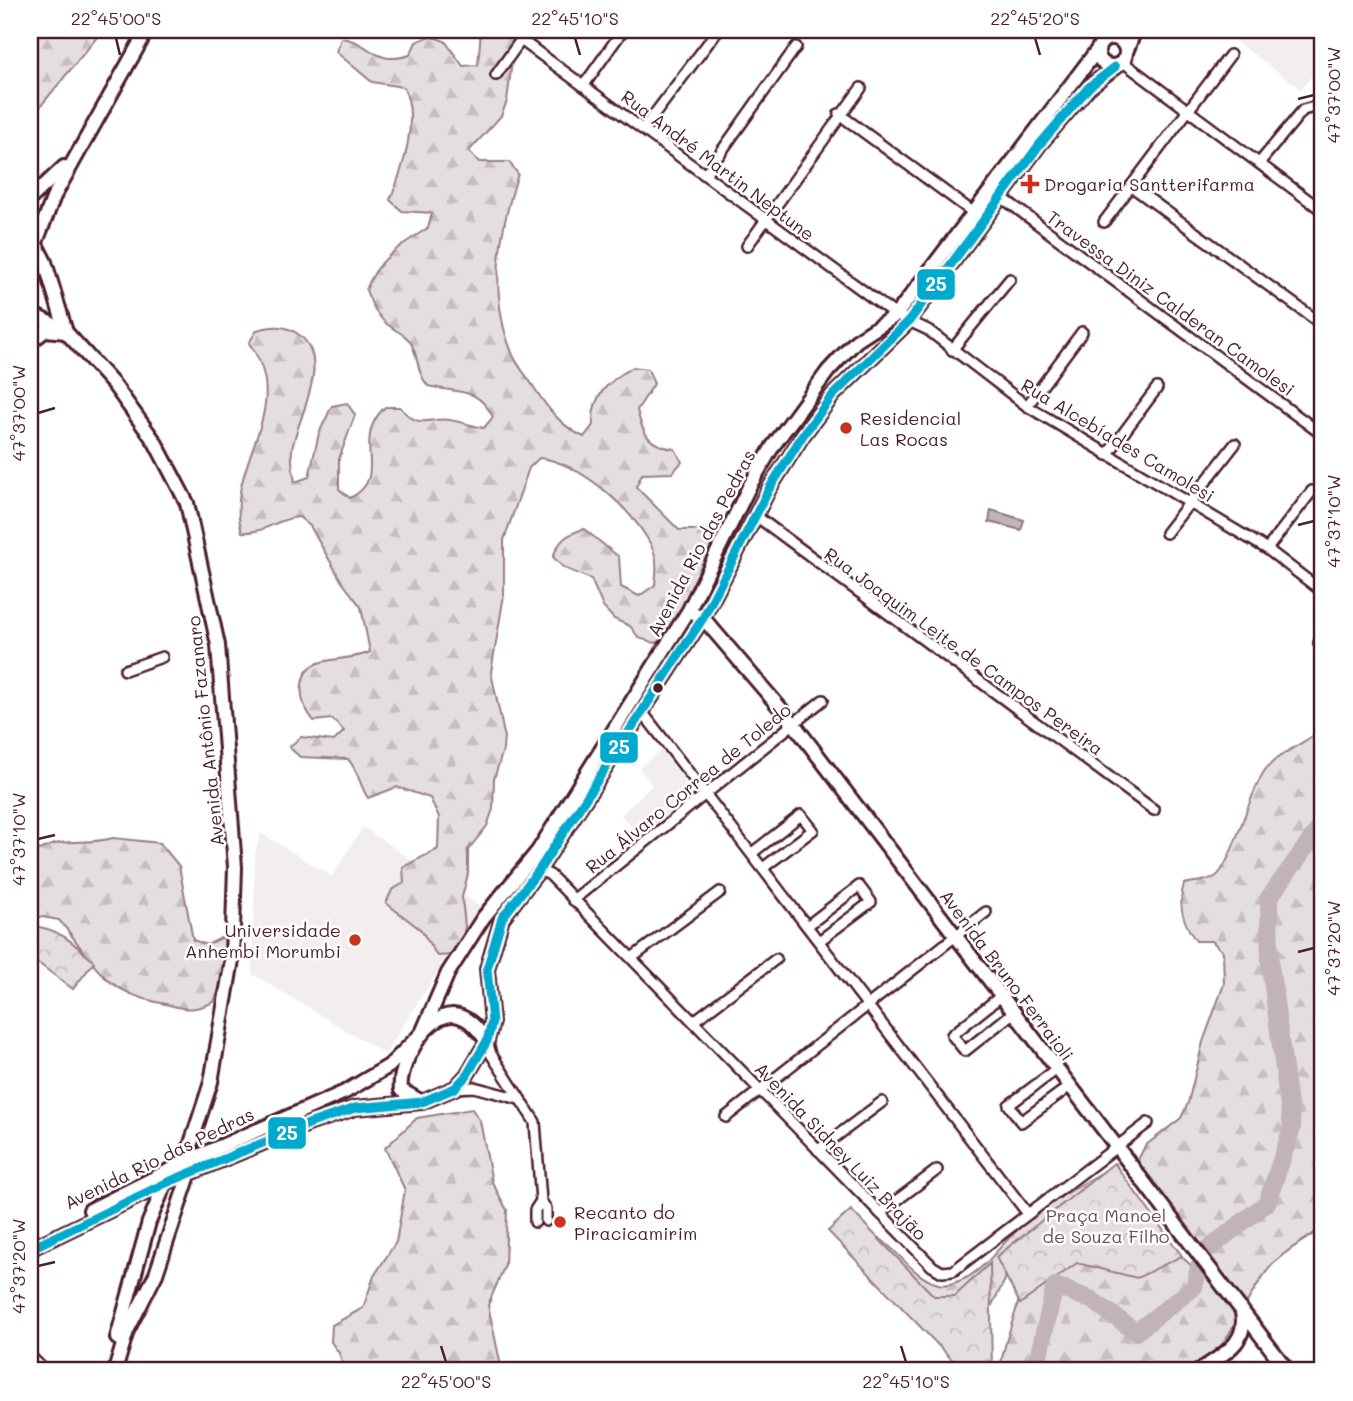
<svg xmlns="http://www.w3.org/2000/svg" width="1353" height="1401" font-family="Mali,sans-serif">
<defs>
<pattern id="forest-firs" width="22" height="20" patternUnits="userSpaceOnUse" patternTransform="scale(1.75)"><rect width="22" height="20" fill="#e5dee0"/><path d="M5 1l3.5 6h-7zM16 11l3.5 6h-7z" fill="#c6bec0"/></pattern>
<pattern id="park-crowns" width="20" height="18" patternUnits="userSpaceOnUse" patternTransform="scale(1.75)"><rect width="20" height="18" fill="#e5dee0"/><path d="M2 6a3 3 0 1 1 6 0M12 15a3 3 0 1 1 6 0" fill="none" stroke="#c6bec0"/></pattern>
</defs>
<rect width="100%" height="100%" fill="#fff"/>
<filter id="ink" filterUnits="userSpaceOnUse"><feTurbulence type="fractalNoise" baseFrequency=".0143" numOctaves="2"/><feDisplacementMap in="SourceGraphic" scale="14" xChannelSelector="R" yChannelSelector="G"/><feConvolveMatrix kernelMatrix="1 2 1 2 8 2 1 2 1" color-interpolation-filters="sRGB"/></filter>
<g filter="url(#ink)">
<!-- built -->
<g fill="#f2eeef">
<polygon points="1220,30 1323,30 1323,63 1301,89"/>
<polygon points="662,750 693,793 689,800 639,835 621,815 652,785 639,768"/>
<polygon points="363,827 480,906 385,1054 252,974 255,854 261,833 332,876"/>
</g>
<!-- forest -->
<g fill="url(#forest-firs)" stroke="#987e86" stroke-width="2">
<polygon points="30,30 103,30 30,119"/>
<path d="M481 30H516L507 101 501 116 469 151 479 162H509L518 174C499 232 488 294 512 353 517 366 528 377 535 389 548 409 562 427 584 437L593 425C591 395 609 381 633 367L648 369 654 384 637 410C643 435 649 446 675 449L682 462 672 473 642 474 636 487 679 530H708L717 542 699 585 688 596 669 637 655 643 639 638 630 626 614 619 603 607 591 579 564 568 553 557C559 540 567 534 584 529L619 557 621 587 639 596 655 585C656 574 658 562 654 552 639 514 580 461 539 458L529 468 504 540V595L491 672 504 734 503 750 494 779 493 809 487 826 468 850V874L462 897 465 927 462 942 452 955 437 956 421 930 386 903 392 890 404 883 403 867 438 849 439 817 430 798 397 787 368 798C359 784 359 772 348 759L300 757 289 747 301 737 334 741 344 731 332 719 314 721C305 709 300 700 302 685 305 651 347 664 370 652L361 607 342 582 310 526 299 517C277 518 265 534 242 532 222 466 298 411 249 343L257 330C272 326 284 324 298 334 334 360 297 417 292 450 291 461 293 471 295 482L309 477 319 433 332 406 347 403 355 415 339 459V489L350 498C392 477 349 441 385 407H400C420 431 426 417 450 420 462 422 472 426 484 428L493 417C477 386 459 394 428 386 417 373 419 360 412 345 407 335 399 333 391 327 378 319 371 304 366 290 378 258 401 245 428 228L432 213 402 211 390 200C403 170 420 116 403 87L372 82 336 52 341 38C371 41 373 67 410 55L416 42 430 36 445 41 463 66 478 65Z"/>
<path d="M1323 729V1226C1307 1241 1285 1249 1271 1266 1240 1303 1236 1341 1195 1371H1000C1003 1340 1018 1313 1023 1282L1007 1265 1005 1280 991 1307 947 1320 873 1251 879 1238C899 1251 913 1277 938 1284 947 1287 960 1281 968 1277 988 1265 998 1248 1014 1233 1042 1205 1082 1185 1116 1164L1140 1236 1182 1257 1204 1277 1216 1269 1208 1255 1196 1248 1141 1174 1138 1160 1145 1146 1181 1118 1188 1103 1203 1042 1224 984 1223 952 1212 941H1196C1183 923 1177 905 1184 884 1193 881 1208 882 1215 877 1231 868 1249 792 1265 770 1280 752 1305 743 1323 729Z"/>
<path d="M113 838 160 843 179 866 193 940 207 945 225 936 221 984 214 1002C186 1014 183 1007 156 1002 98 989 94 960 59 920L30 915V847L40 850C64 836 86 846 113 838Z"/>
<polygon points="472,1109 480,1121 492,1182 507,1210 505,1265 488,1305 502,1371 345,1371 339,1353 331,1342 332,1325 363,1308 374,1276 396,1242 405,1190 385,1148 417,1118"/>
</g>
<!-- park -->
<g fill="url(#park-crowns)" stroke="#987e86" stroke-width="2">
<path d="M30 926C58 927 74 943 94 962L73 989 30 957Z"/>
<polygon points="1114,1163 1182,1256 1137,1278 1077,1263 1020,1304 996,1257"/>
<polygon points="851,1210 934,1296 955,1296 990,1263 992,1371 963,1371 828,1231"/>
</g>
<!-- water -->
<polygon fill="#c1b3b6" stroke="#91787e" stroke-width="2" points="991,510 1024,520 1021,530 989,522"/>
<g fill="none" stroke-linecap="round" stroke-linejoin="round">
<!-- river -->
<polyline stroke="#c1b3b6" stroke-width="18" points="1035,1371 1055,1286 1092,1300 1136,1332 1194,1287 1203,1253 1267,1203 1292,1128 1270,965 1269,898 1323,823"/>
<defs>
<g id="street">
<polyline points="521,40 896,315 928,330 1027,406 1267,549 1323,592"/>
<polyline points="1123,62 1323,211"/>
<polyline points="496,75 528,30"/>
<polyline points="584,85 623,30"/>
<polyline points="839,114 974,213"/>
<polyline points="644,128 718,30"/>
<polyline points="1260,162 1303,110 1314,107 1323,113"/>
<polyline points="706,173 796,47"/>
<polyline points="1131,186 1323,325"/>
<polyline points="1000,196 1323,435"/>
<polyline points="1104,222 1230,55"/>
<polyline points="747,246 861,88"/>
<polyline points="952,350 1010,279"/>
<polyline points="1027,406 1082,332"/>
<polyline points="1107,455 1157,388"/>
<polyline points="756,516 1154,810"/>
<polyline points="1166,533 1235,444"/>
<polyline points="1267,549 1312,491"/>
<polyline points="1319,643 1323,637"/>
<polyline points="125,670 162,657"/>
<polyline points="643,713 1028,1214"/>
<polyline points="752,853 801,815 813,830 763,868"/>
<polyline points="539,870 550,875 932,1266 942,1272 953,1271 1148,1123"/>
<polyline points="573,900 823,700"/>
<polyline points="807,926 859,886 871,902 819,941"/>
<polyline points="633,957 720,892"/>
<polyline points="1001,996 952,1035 965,1051 1014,1012"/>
<polyline points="694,1021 776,959"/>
<polyline points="487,1041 491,1054 535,1122 541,1201"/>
<polyline points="1057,1069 1009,1105 1021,1122 1070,1086"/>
<polyline points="455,1088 474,1087 519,1099"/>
<polyline points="726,1117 986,912"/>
<polyline points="818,1150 882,1102"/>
<polyline points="880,1213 937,1170"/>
<polyline points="535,1222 535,1210 541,1201 546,1209 546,1221"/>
<polyline points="30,1356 45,1371"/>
</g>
<g id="secondary">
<circle cx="1112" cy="52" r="14"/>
<polyline points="1126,52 1135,30"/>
<polyline points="30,199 64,167"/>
<polyline points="30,233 45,262 66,332 114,385 155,442 187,503 218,645 235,867 232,960 211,1082 185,1162"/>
<polyline points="30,285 36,242 54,196 147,30"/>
<polyline points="30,313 60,328"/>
<polyline points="30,342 46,330 66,332"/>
<polyline points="696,614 703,618 793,723 1288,1371"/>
<path d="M422 1102 401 1090C397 1067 426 1014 453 1015 469 1016 478 1030 487 1041"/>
<polyline points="90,1210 196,1157 345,1092 389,1066 422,1033 448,973 483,918 538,851 689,610 749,487 773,446 828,371 856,341 896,315 1098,49"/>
<polyline points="30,1249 166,1183 311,1123 355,1108 422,1102 455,1088 467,1075 487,1041 492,1022 487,969 502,918 539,870 703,618 769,489 803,435 833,395 909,321 1040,144 1089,87 1115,67"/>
<polyline points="117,1338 149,1222 166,1182"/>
<polyline points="115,1371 127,1331 156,1274 191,1169"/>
<path d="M1199 1371C1221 1355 1249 1344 1242 1312"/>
</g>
</defs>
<!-- street casing -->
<use href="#street" stroke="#4a1f2b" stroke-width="14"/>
<!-- secondary casing -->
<use href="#secondary" stroke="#4a1f2b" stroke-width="18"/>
<!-- street -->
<use href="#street" stroke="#fff" stroke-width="9"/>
<!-- secondary -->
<use href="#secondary" stroke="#fff" stroke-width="12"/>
<defs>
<polyline id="bus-1" points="30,1249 166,1183 311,1123 355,1108 422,1102 455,1088 467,1075 487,1041 492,1022 487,969 502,918 539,870 703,618 769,489 803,435 833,395 909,321 1040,144 1089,87 1115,67"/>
</defs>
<!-- bus-1 casing -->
<use href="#bus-1" stroke="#fff" stroke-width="14"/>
<!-- bus-1 -->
<use href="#bus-1" stroke="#00a9ce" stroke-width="9"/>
</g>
</g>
<!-- ticks -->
<path fill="none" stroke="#4a1f2b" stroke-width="2.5" d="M116 38 120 55M575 38 580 55M1035 38 1040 55M1298 99 1314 95M38 413 55 408M1298 525 1314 521M38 839 55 835M1298 952 1314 948M38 1266 55 1262M441 1346 446 1362M901 1346 906 1362"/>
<!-- markers -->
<g fill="#c8321e" stroke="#fff" stroke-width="2.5">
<path d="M1026.5 173.5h7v7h7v7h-7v7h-7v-7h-7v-7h7z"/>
<circle cx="846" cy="428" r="7"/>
<circle cx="355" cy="940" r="7"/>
<circle cx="560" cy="1222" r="7"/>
</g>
<circle fill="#4a1f2b" stroke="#fff" stroke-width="2.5" cx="658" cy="688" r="6"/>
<g text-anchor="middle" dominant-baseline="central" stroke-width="5" stroke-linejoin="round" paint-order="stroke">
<!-- street labels -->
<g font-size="18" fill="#4a1f2b" stroke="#fff">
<text transform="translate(718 165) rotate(37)">Rua André Martin Neptune</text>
<text transform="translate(1171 303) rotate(36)">Travessa Diniz Calderan Camolesi</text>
<text transform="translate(1118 440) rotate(31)">Rua Alcebíades Camolesi</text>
<text transform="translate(701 543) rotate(-62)">Avenida Rio das Pedras</text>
<text transform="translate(964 651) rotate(36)">Rua Joaquim Leite de Campos Pereira</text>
<text transform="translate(205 731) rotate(-96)">Avenida Antônio Fazanaro</text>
<text transform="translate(688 788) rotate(-39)">Rua Álvaro Correa de Toledo</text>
<text transform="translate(1007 975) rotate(53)">Avenida Bruno Ferraioli</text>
<text transform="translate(841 1151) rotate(46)">Avenida Sidney Luiz Brajão</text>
<text transform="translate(159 1158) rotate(-26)">Avenida Rio das Pedras</text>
</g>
<!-- poi labels -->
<g font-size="18" fill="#4a1f2b" stroke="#fff" text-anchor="start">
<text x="1044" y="184">Drogaria Santterifarma</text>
<text x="860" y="418">Residencial<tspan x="860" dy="21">Las Rocas</tspan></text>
<text x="341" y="930" text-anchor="end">Universidade<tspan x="341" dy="21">Anhembi Morumbi</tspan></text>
<text x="574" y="1212">Recanto do<tspan x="574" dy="21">Piracicamirim</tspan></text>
</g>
<!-- park labels -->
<g font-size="18" fill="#714f58" stroke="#fff">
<text x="1106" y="1215">Praça Manoel<tspan x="1106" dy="21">de Souza Filho</tspan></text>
</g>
</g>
<g stroke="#fff" stroke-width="2.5">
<rect x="916" y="268" width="40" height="33" rx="7" fill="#00a9ce"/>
<rect x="599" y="731" width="40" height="33" rx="7" fill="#00a9ce"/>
<rect x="267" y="1116" width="40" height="34" rx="7" fill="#00a9ce"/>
</g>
<g font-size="19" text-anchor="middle" font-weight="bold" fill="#fff">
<text x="936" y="291">25</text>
<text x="619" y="754">25</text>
<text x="287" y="1140">25</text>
</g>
<!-- margin -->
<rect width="1353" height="1401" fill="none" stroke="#fff" stroke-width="77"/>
<rect x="38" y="38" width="1276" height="1324" fill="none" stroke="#4a1f2b" stroke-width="2.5"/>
<g font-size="18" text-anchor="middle" fill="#4a1f2b">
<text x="116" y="25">22°45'00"S</text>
<text x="575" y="25">22°45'10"S</text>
<text x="1035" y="25">22°45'20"S</text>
<text transform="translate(1334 95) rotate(-90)" y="6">47°37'00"W</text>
<text transform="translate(19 413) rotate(-90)" y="6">47°37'00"W</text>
<text transform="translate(1334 521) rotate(-90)" y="6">47°37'10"W</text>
<text transform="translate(19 839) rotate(-90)" y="6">47°37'10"W</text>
<text transform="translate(1334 948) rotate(-90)" y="6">47°37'20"W</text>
<text transform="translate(19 1266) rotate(-90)" y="6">47°37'20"W</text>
<text x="446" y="1388">22°45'00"S</text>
<text x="906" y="1388">22°45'10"S</text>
</g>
</svg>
